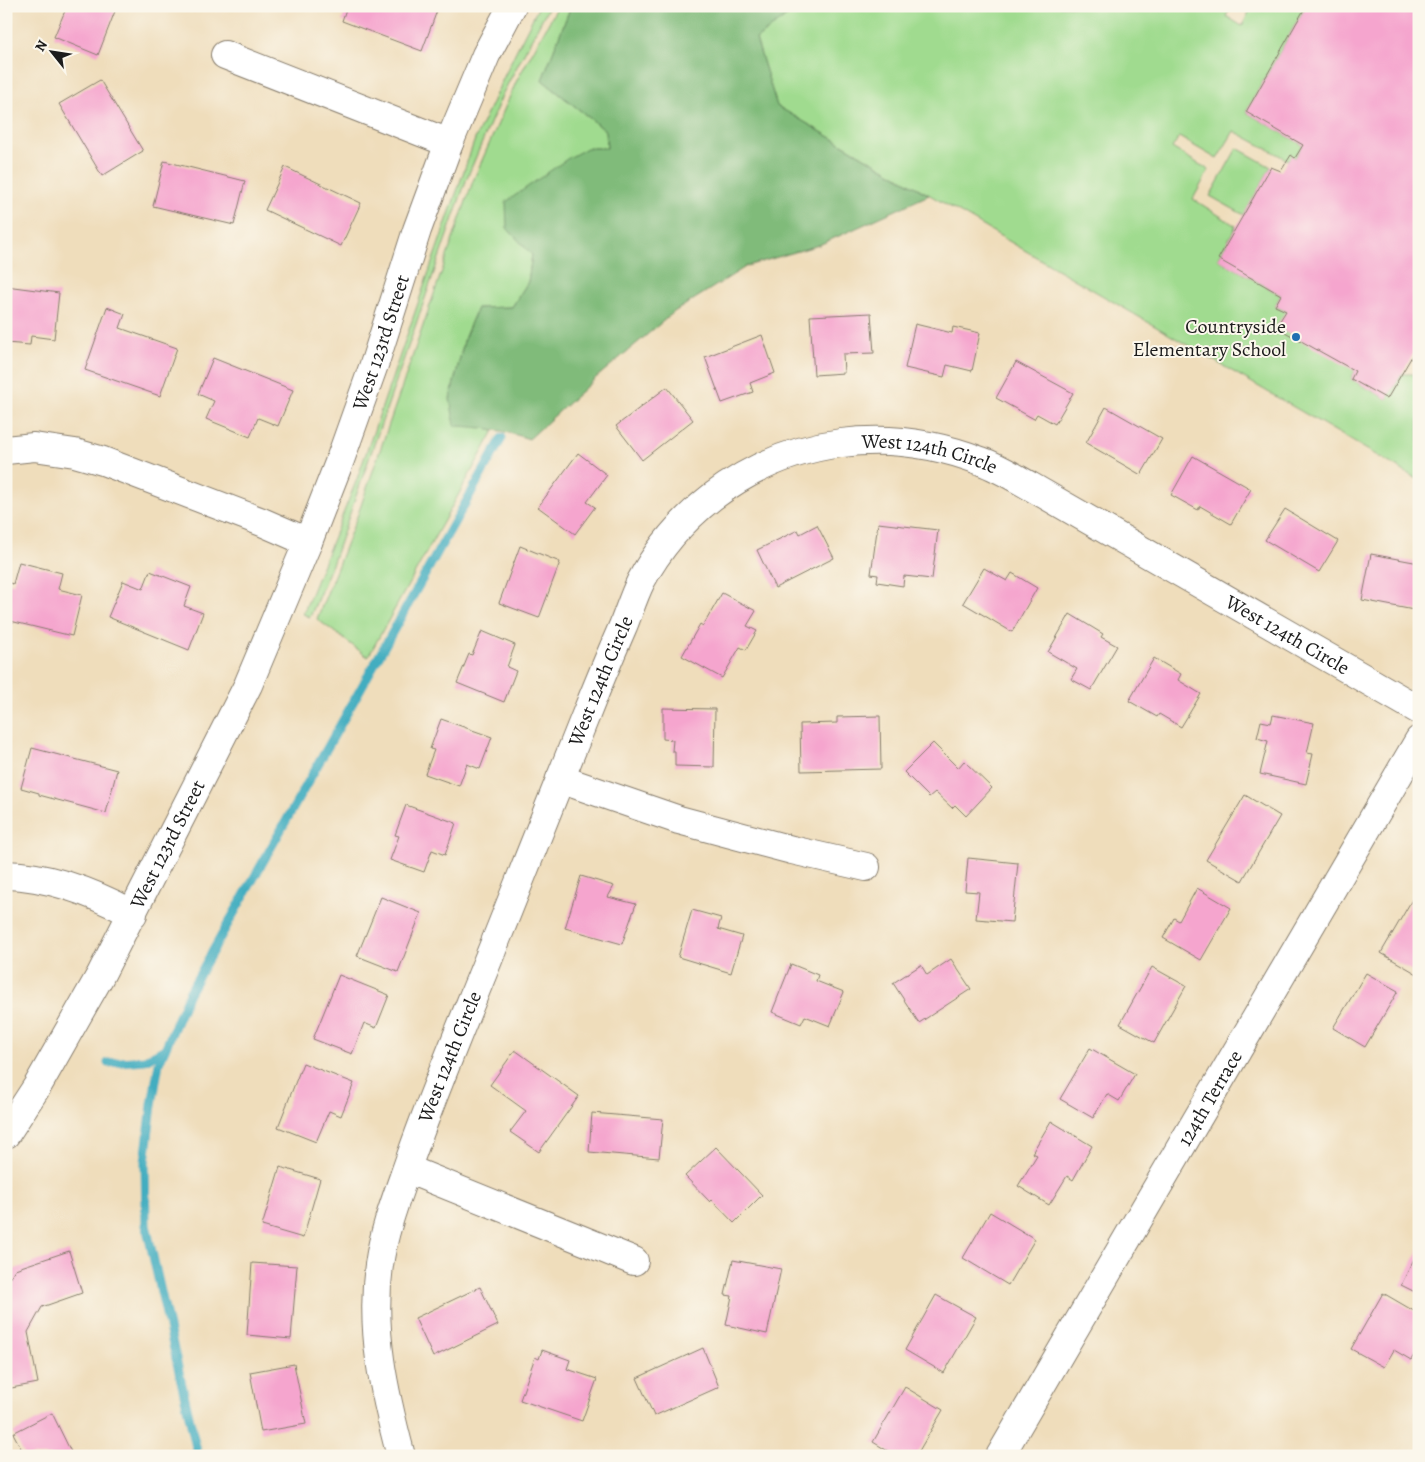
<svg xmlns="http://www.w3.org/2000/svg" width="1425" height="1462" font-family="Alegreya,serif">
<rect width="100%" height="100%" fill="#fbf7ec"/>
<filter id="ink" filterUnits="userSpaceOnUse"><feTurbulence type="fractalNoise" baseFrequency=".02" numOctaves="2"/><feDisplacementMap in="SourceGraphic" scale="10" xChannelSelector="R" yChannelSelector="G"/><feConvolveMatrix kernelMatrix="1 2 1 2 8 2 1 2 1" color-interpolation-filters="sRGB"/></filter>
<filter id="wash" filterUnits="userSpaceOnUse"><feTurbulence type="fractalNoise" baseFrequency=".0096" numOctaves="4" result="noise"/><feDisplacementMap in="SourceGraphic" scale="20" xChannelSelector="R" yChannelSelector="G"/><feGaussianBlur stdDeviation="1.12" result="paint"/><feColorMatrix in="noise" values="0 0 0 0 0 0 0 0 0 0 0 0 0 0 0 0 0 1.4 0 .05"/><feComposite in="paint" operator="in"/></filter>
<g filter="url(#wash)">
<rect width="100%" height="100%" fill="#efddbb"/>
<!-- green -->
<g fill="#a0db8f" stroke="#5e7c56">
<polygon points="539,6 549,6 503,93 467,178 333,562 310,617 303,614 357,479 475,139 515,53"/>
<polygon points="558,6 571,6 542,80 606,131 607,148 587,148 507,228 532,254 528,282 512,307 477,308 465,337 450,399 487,428 495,429 368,657 317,619 358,514 473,181 517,80"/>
<polygon points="795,6 1232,6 1226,16 1242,26 1252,6 1306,6 1246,112 1303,145 1295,158 1291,156 1288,160 1234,131 1217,159 1179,137 1172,148 1209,170 1193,199 1236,226 1218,259 1281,295 1275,306 1286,311 1355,371 1351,379 1387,399 1402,374 1414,374 1419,397 1419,480 777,106 756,39 789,14"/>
<polygon points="1237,148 1271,167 1244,215 1210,196"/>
</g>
<!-- forest -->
<path fill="#80bb7a" stroke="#4e6c4b" d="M571 6H795L789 14 756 39 777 106 929 195 819 245 747 266 674 312 597 377 529 439C503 430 482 427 455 426L450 399 465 337 477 308 512 307 528 282 532 255 507 228 506 202 567 159 587 148H607L606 131 542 80Z"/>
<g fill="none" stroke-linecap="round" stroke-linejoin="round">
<!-- stream -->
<g stroke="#42adc0" stroke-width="9">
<polyline points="108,1063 145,1060 165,1049"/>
<polyline points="198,1456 146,1225 145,1162 152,1105 159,1063 189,993 502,438"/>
</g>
</g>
<g id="blocks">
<!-- building -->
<g fill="#f5a5ce">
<polygon points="67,6 117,6 98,55 54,37"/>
<polygon points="347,6 435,6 438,8 422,51 342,21"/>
<polygon points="1306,6 1419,6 1419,344 1387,399 1351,379 1355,371 1276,327 1286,311 1275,306 1281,295 1218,259 1271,167 1281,171 1291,155 1295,158 1303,145 1246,112"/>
<polygon points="100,80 143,151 102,176 59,104"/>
<polygon points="164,161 245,181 234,225 153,206"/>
<polygon points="285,167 361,203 341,246 265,210"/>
<polygon points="6,286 59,293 54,339 31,336 30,345 6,343"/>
<polygon points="107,307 125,314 120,328 177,348 160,396 85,370"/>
<polygon points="871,313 874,353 843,354 844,373 814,375 810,316"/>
<polygon points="915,324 952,333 953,327 980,333 972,371 947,365 944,377 905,368"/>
<polygon points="762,335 775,373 750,383 753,392 722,403 705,357"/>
<polygon points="213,358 293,390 278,426 258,418 250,437 206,419 214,401 198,394"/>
<polygon points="1016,362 1073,393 1055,424 1037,414 1034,419 996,398"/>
<polygon points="667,387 693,420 642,460 616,426"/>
<polygon points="1106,407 1162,439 1141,475 1086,443"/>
<polygon points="578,453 607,475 587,502 595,507 575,534 538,507"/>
<polygon points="1193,456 1251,489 1231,524 1200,506 1198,510 1171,495"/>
<polygon points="1285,509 1338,541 1319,572 1265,540"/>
<polygon points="878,523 938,530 932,579 904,576 903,586 877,582 878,575 871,574"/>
<polygon points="817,525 834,558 775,588 757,550 798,530 800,534"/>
<polygon points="520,546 560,562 539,618 499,603"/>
<polygon points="1371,554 1419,563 1419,611 1362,600"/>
<polygon points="19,562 62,573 58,589 82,595 72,636 6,620 6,582 13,584"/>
<polygon points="984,568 1007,581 1012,573 1037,588 1012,632 963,603"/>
<polygon points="150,571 191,587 184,606 203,613 189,650 108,617 123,581 143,589"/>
<polygon points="722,593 756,611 747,626 757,631 746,650 740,647 722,678 682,656 700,624 703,626"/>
<polygon points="1070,614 1103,634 1101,637 1117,646 1091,690 1071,679 1077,669 1048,652"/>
<polygon points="482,631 515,645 507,667 516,671 504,702 457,683 469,654 472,655"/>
<polygon points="1154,658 1181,674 1178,680 1201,694 1181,727 1159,714 1157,717 1129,701"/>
<polygon points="663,708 715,709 714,767 675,766 675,751 672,751 673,740 663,739"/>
<polygon points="1273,715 1314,723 1307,753 1313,754 1306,784 1260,774 1268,741 1257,738 1261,721 1271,723"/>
<polygon points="880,716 881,769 801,771 800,724 837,723 837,717"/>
<polygon points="441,719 492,737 480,769 467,764 459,786 425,774 434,750 430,749"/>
<polygon points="933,743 958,768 964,761 992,788 966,816 955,805 952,808 935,792 929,797 904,772"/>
<polygon points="32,748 117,770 106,813 39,795 39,793 21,788"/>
<polygon points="1245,795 1280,816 1242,881 1206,860"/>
<polygon points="406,805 456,823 445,855 432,850 424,872 390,860 399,836 395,835"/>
<polygon points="968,858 1018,863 1012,922 976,919 979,892 965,891"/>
<polygon points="581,876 614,886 608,897 636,904 622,944 565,928"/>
<polygon points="1197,888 1231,908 1201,960 1163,938 1174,918 1179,921"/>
<polygon points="381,897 421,913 398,972 357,956"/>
<polygon points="1413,898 1419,901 1419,975 1381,953"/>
<polygon points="692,910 721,918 718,929 742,936 731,973 678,957"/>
<polygon points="951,959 971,989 919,1023 893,983 921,965 927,975"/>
<polygon points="791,964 818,975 816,981 844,992 830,1026 805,1016 801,1024 772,1012"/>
<polygon points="1152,967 1186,986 1154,1043 1120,1024"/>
<polygon points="1366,973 1398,991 1365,1047 1333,1028"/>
<polygon points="339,975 389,995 376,1028 364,1023 352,1054 313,1039"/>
<polygon points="1090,1048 1135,1074 1119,1101 1107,1094 1093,1118 1060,1099"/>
<polygon points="515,1050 579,1096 539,1152 510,1132 526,1111 490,1085"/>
<polygon points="303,1063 354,1083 341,1116 329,1111 316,1142 278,1127"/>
<polygon points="592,1113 663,1119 659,1158 589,1152"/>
<polygon points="1051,1121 1092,1146 1073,1180 1067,1176 1049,1205 1018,1186 1037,1155 1032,1153"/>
<polygon points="716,1147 762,1195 734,1223 712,1200 710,1202 685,1176"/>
<polygon points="280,1167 320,1179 303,1238 262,1226"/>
<polygon points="990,1212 1035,1239 1008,1285 963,1258"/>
<polygon points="1419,1249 1419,1294 1401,1285"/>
<polygon points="69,1251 82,1293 42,1307 28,1332 38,1383 6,1389 6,1284 15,1269"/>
<polygon points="733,1260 781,1269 767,1334 726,1325 732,1296 725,1295"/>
<polygon points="252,1263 297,1266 291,1339 247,1335"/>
<polygon points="480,1287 498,1325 433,1357 415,1318"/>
<polygon points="1383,1293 1419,1314 1419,1347 1411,1360 1394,1350 1384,1367 1351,1349"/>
<polygon points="936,1295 976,1317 944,1373 905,1350"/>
<polygon points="703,1348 719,1387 654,1416 637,1378"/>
<polygon points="542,1350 570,1360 567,1369 597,1379 582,1421 520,1400 535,1357 539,1359"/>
<polygon points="294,1364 306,1424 261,1432 250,1372"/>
<polygon points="905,1387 943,1410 916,1456 896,1456 873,1442"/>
<polygon points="52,1413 73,1456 25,1456 13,1433"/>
</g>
</g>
</g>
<g filter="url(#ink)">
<use href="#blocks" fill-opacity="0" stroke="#867c6c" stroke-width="1"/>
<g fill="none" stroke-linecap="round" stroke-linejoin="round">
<defs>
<g id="minor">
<polyline points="225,55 449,143"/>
<polyline points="6,450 34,447 75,453 103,461 262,522 308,542"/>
<polyline points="560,779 679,820 792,850 866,867"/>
<path d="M6 875C51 876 94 893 133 914"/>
<polyline points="407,1169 634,1261"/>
<path id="s1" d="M401 1456C384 1392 370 1331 379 1265 384 1228 398 1194 410 1159 436 1085 467 1013 496 940 525 867 554 794 583 722 596 689 609 658 623 626 629 611 634 595 641 581 658 549 684 519 712 497 791 437 888 425 981 461 998 467 1014 477 1030 486L1419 710"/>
<path id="s2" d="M1000 1456 1419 740"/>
</g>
<g id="tertiary">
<path id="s3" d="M6 1134 38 1085 100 976 248 685 308 542 340 460 376 359 417 230 449 143 486 55 512 6"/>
</g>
</defs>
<!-- minor casing -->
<use href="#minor" stroke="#867c6c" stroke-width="30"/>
<!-- tertiary casing -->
<use href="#tertiary" stroke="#867c6c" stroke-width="30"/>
<!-- minor -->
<use href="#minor" stroke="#fff" stroke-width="28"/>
<!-- tertiary -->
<use href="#tertiary" stroke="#fff" stroke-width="28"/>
</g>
</g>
<!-- markers -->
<circle fill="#1f6fb2" stroke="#fbf7ec" stroke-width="2" cx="1296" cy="337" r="5"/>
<g text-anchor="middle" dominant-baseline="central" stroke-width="4" stroke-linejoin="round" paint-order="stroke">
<!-- poi labels -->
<g font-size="20" fill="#1c1c1c" stroke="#fbf7ec" text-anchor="end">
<text x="1286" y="326">Countryside<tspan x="1286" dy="23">Elementary School</tspan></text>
</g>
<!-- street labels -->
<g font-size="20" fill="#1c1c1c" stroke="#fbf7ec">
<text stroke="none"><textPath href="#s3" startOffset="878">West 123rd Street</textPath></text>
<text stroke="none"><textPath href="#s1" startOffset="1269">West 124th Circle</textPath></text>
<text stroke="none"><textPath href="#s1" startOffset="1674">West 124th Circle</textPath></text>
<text stroke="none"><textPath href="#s1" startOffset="819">West 124th Circle</textPath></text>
<text stroke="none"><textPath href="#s3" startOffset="332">West 123rd Street</textPath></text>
<text stroke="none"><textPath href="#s1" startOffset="414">West 124th Circle</textPath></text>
<text stroke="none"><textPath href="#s2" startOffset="415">124th Terrace</textPath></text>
</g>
</g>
<!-- margin -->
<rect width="1425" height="1462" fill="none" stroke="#fbf7ec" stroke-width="25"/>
<!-- north arrow -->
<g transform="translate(52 52) rotate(300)" stroke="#fbf7ec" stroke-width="4" paint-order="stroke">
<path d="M0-4L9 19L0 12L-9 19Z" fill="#1c1c1c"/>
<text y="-8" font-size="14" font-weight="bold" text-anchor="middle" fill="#1c1c1c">N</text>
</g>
</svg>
